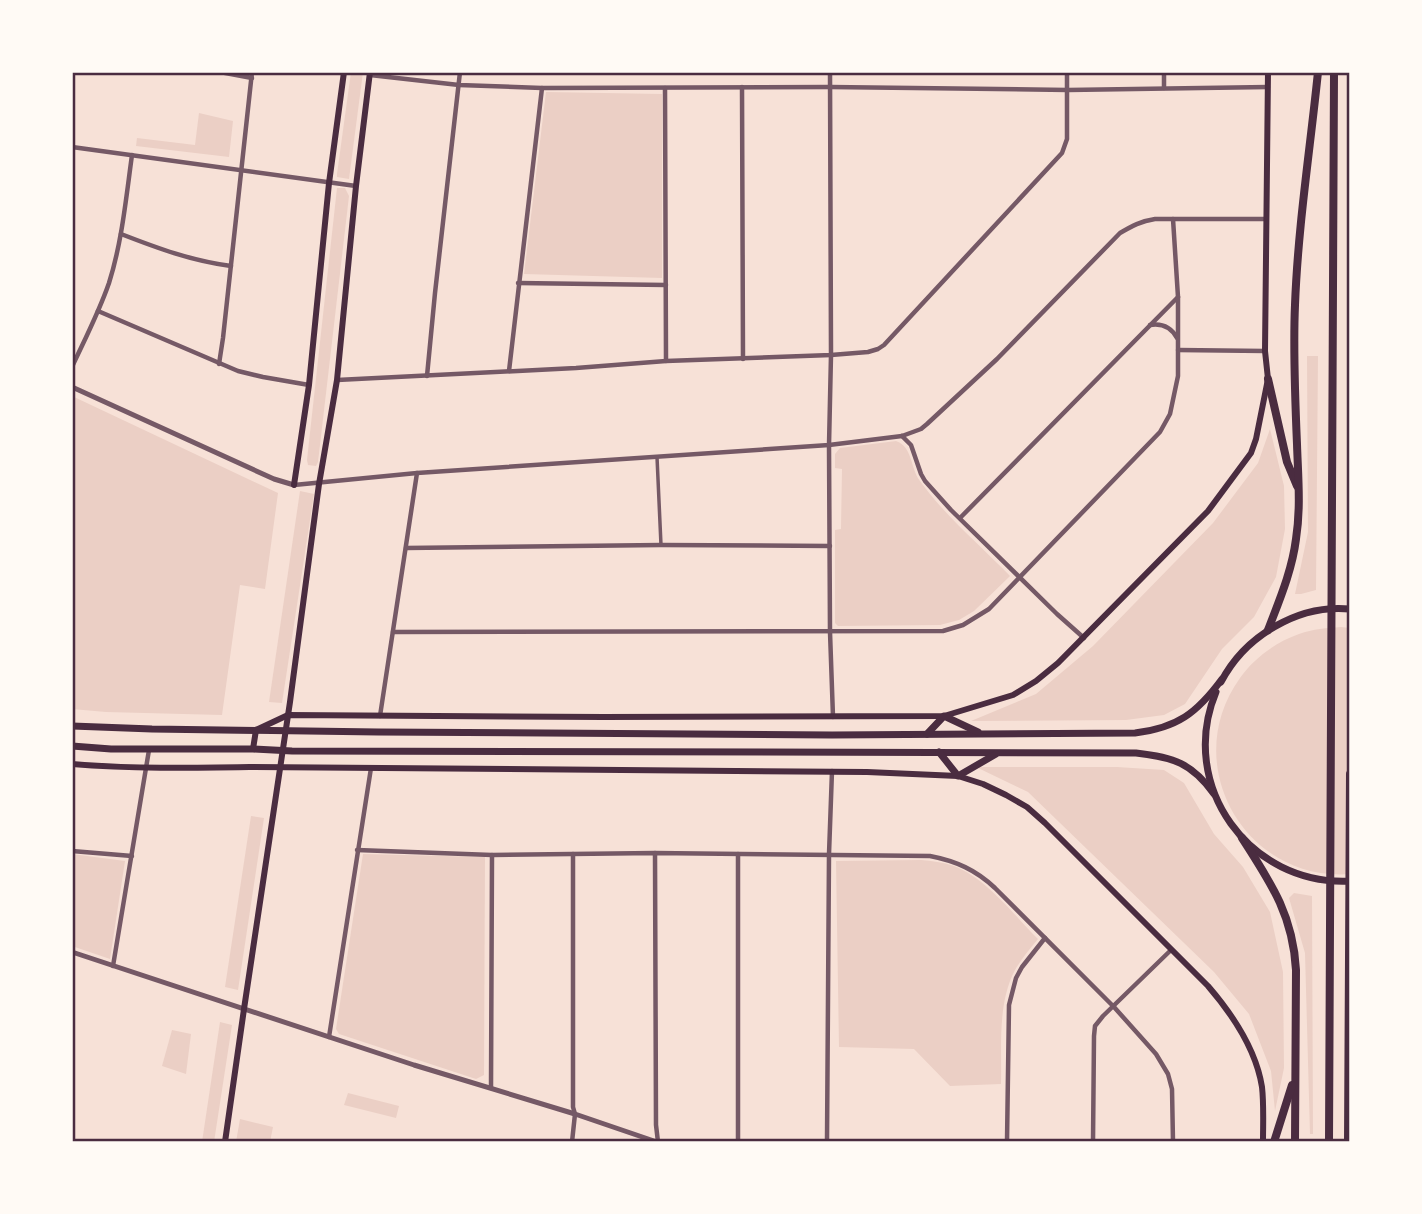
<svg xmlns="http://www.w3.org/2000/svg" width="1422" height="1214" font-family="Ubuntu,sans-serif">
<rect width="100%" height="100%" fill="#f7e1d7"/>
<!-- green -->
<g fill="#ebcfc5">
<polygon points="351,72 363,72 349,179 337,177 337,174"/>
<polygon points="546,92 662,94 662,278 524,274"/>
<polygon points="199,113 233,121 229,157 136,146 137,138 195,145"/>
<polygon points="337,188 345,188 349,196 318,462 316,466 308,465 307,460"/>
<polygon points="1307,356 1318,356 1316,590 1301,594 1295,594 1308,532"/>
<polygon points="72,396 278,493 265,589 240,585 222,715 106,712 72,709"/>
<polygon points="1270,429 1284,486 1285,529 1276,577 1254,617 1222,649 1185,704 1164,715 1126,720 971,721 1036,694 1093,646 1213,523 1258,463"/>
<path d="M896 441C913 447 910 468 920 481 945 516 980 545 1010 576L974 611 959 620 940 625 838 626 835 623V530L841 529 842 469 835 468V454L840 448Z"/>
<polygon points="300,491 314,494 282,703 269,702"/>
<path d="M1341 627 1350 628V874C1245 882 1178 764 1240 678 1254 658 1276 642 1299 634 1313 629 1327 628 1341 627Z"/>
<polygon points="976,767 1117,767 1164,770 1184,783 1214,834 1243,867 1270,912 1283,972 1284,1068 1275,1111 1271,1071 1249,1014 1214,972 1028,792"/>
<polygon points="251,816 264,818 238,990 225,987"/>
<polygon points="72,854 125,861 110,959 72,946"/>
<polygon points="363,854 485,857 484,1075 476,1079 339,1034 336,1029"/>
<path d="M921 860C932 861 943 862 954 866 986 878 1014 915 1038 939 1030 949 1021 959 1015 970 997 1004 1002 1047 1001 1084L950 1086 914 1049 839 1047 836 861Z"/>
<polygon points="1294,893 1312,896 1313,1134 1310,1134 1305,953 1289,898"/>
<polygon points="220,1022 232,1025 214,1142 202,1142"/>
<polygon points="172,1030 191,1034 186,1074 162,1066"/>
<polygon points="348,1093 399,1106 396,1118 344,1105"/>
<polygon points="240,1119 273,1127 270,1142 236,1142"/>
</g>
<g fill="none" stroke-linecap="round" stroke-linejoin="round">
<!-- pedestrian -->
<polyline stroke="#755966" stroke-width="3.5" points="657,457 661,545"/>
<!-- minor -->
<g stroke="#755966" stroke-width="4.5">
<polyline points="220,72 252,78"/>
<polyline points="830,72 831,355 829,445 830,632 833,717"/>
<polyline points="370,75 459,85 542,88 830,87 1068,90 1268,87"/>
<polyline points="742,87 743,359"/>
<polyline points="665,88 666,361"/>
<polyline points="1164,88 1164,72"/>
<polyline points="72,147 356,186"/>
<path d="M121 234C157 248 192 261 231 266"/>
<polyline points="518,283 666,285"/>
<polyline points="98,311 238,371 263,377 309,385"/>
<path d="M1150 325C1162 323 1171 327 1177 338"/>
<polyline points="1178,350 1265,351"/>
<polyline points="219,364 223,338 252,72"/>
<path d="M72 367C85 339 99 312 109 283 122 242 126 198 132 155"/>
<polyline points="509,371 542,88"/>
<polyline points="427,376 435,293 460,72"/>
<polyline points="337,380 576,368 666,361 831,355 868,352 878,349 884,345 1062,153 1067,139 1067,72"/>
<polyline points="902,436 911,445 921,474 925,481 951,510 1057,614 1084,638"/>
<path d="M294 485 417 473 829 445 902 436 921 429 927 424 997 359 1120 233C1132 226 1141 221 1155 219H1266"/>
<polyline points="960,518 1178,297"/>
<polyline points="406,548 661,545 830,546"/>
<polyline points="393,632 943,631 963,625 989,609 1160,432 1170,414 1178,376 1178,297 1173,219"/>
<polyline points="380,716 417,473"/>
<path d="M357 850 492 855 655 853 930 856C956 861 976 870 995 888L1114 1007 1156 1054 1168 1074 1172 1089 1173 1142"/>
<polyline points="72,851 132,856"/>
<polyline points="655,853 656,1125 658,1142"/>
<polyline points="738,854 738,1142"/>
<polyline points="113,966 149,750"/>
<polyline points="329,1037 371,768"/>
<polyline points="491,1088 492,855"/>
<polyline points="572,1142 575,1114 573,1107 573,854"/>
<polyline points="827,1142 829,854 832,771"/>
<polyline points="1007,1142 1009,1005 1016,978 1022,967 1045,938"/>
<polyline points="1093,1142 1094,1036 1095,1026 1103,1016 1171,950"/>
</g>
<!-- tertiary -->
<g stroke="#755966" stroke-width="5">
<polyline points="72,387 274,479 294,485"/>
<polyline points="72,952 414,1065 575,1114 657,1142"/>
</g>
<!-- secondary -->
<g stroke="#4a2c40" stroke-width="6">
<polyline points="294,485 309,385 329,183 344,72"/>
<polyline points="253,749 256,730 288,715 604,717 944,716 1013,695 1036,681 1058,663 1208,511 1251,453 1256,439 1268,379 1265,351 1268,72"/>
<path d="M72 764C131 769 190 768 250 767L867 772 958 776 983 784 1006 795 1027 807 1045 823 1208 986C1233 1015 1256 1049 1262 1087 1264 1105 1263 1124 1263 1142"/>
<polyline points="225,1142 244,1009 290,702 319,484 337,380 356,186 370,72"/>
</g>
<!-- trunk -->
<g stroke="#4a2c40" stroke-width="7">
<path d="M1221 682C1245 636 1298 604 1350 609"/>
<path d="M1216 692C1177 786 1250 886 1350 881"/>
<path d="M72 726 152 729 378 732 832 735 1135 733C1177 728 1197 713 1222 679"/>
<polyline points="927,734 944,716 978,732"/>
<path d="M72 746 111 749H253L292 751 1136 753C1173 757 1192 763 1214 794"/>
<polyline points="939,752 958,776 996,754"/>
</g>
<!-- motorway -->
<g stroke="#4a2c40" stroke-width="8">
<polyline points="1268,379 1287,462 1297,486"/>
<path d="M1268 630C1279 601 1292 571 1296 539 1301 507 1298 476 1297 444 1295 398 1293 351 1295 305 1298 226 1310 150 1318 72"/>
<path d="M1242 838C1271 883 1293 915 1296 970L1295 1142"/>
<polyline points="1274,1142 1292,1085"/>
<polyline points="1329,1142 1334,72"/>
<polyline points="1348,1142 1350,774"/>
</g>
</g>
<!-- border -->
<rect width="1422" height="1214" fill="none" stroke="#fffaf5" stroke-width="147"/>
<rect x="74" y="74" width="1274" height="1066" fill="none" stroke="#4a2c40" stroke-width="2.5"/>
</svg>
